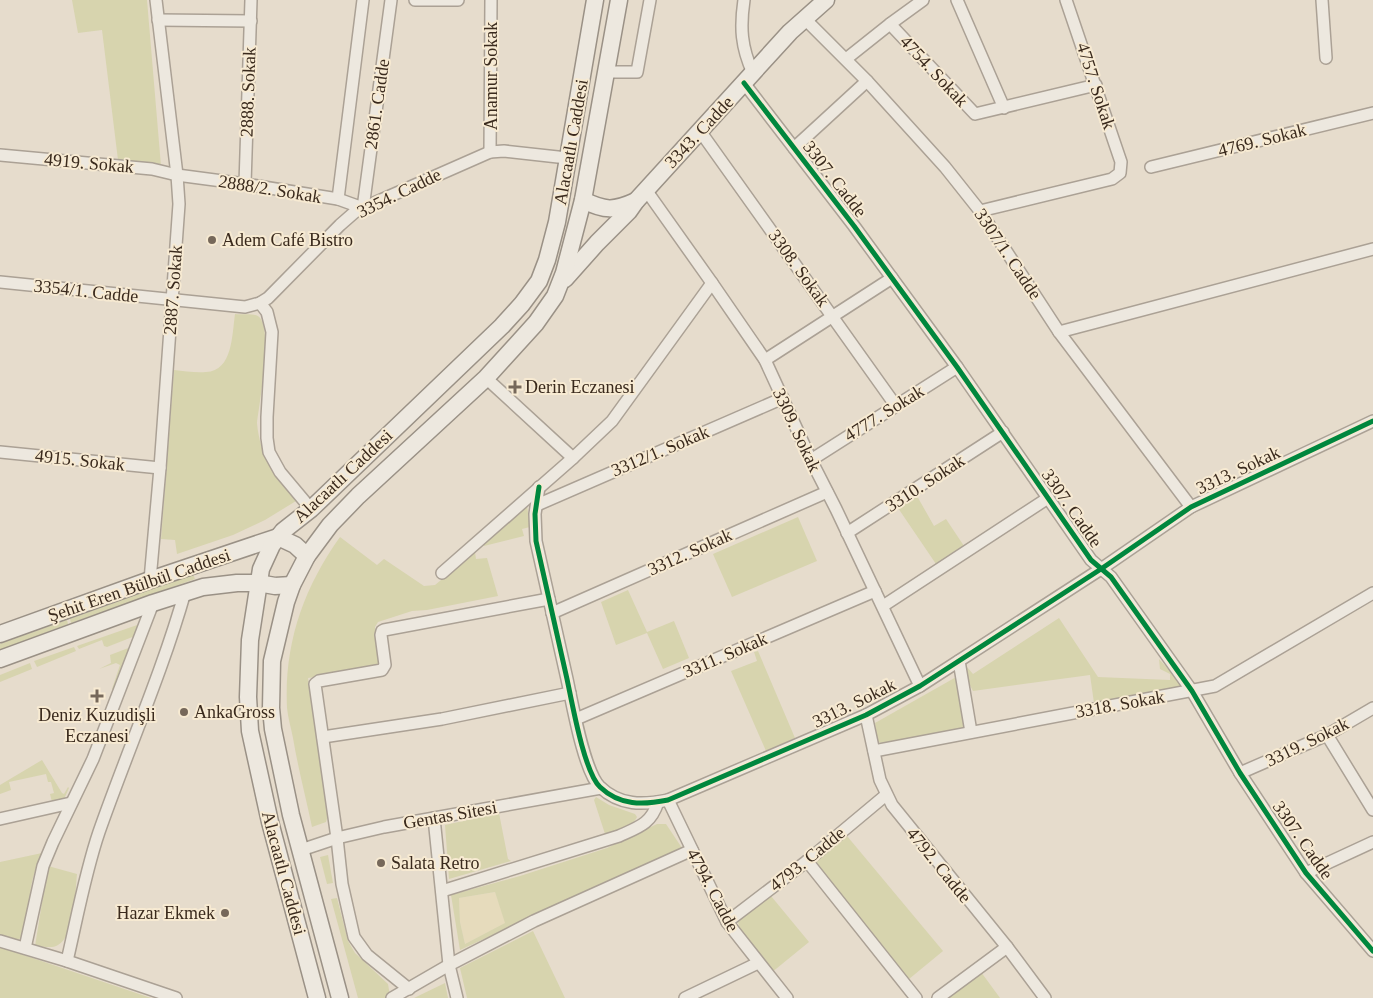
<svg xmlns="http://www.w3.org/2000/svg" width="1373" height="998" font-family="Georgia,serif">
<rect width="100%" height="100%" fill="#e6dccc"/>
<!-- farmland -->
<polygon fill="#e6dbbc" points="495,892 506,923 465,944 460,922 459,898"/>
<!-- green -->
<g fill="#d7d4ae" fill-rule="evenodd">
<polygon points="72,0 147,0 161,166 118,160 102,30 78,33"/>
<path d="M235 314C241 315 252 313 258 316 274 326 259 405 257 423 260 457 275 476 296 501L265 520 233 535 177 554 175 540 161 539 174 370C184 371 196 373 206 372 233 371 232 334 235 314Z"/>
<polygon points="917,496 934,526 946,519 964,546 936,564 898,508"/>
<polygon points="527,505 530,527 522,529 524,536 484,546 483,541"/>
<polygon points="798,517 817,561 732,597 713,554"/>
<path d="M340 537 377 565 384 559 424 586 435 585 475 552 476 559 487 558 498 596 427 610 412 611 378 622 375 627 380 668 308 678 328 815 326 822 312 827C306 798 298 768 293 738 291 728 288 718 287 708 284 644 303 589 340 537Z"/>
<polygon points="193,574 195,579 71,623 70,619"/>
<polygon points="628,590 647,632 674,621 689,658 663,669 647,633 616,645 601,602"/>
<polygon points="1059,618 1098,677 1170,680 1170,674 1160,669 1159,659 1181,683 1179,690 1097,704 1094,703 1090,675 973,691 965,676 964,669 967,667 973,674"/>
<polygon points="67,620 68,624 0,650 0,644"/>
<polygon points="140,624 135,636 107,647 104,646 102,640 79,649 77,646"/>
<polygon points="74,647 76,651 37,667 34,661"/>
<polygon points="131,647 115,690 112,689 120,665 116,663 99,669 111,663 110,655"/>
<polygon points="758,651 795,738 766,751 731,671 757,661 754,652"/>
<polygon points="30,663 32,669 0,682 0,675"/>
<polygon points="958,676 964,728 887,744 878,742 875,723"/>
<polygon points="42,760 62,793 64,794 68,787 69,788 64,799 52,802 50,794 54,793 51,782 48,782 46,774 9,782 11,790 0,794 0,785"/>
<path d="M596 797 609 805 635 814 637 817C632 828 615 830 605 834L594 800Z"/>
<polygon points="499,813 508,859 511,861 449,879 445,825"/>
<path d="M657 824H666L682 848 460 950 451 895 520 876 607 848ZM495 892 505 923 465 944 460 922 459 898Z"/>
<polygon points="847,836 943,951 909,979 815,862"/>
<path d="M42 853C37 864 33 875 31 887 29 900 31 932 19 939 13 943 6 939 0 937V862Z"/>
<polygon points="328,855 333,883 327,884 320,857"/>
<path d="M48 866 77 874C75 893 76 935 58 945 52 949 42 946 35 946Z"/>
<path d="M771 896 809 942 771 973C762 960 739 936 738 921Z"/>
<polygon points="337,898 348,941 355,953 388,984 390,996 385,998 358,998 331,899"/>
<polygon points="533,931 565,998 467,998 460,968"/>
<polygon points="0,947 151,998 0,998"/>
<polygon points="981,972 1000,998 947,998"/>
<polygon points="445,983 448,998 414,998"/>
</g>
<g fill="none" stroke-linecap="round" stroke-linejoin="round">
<defs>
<g id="street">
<polyline points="415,0 458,0"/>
<path d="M744 0C740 27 741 47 753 73"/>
<polyline points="957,0 1004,108"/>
<polyline points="1322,0 1326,58"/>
<polyline points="804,18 867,81 945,167 980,211 1059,332 1191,507"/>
<polyline points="158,20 251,21"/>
<polyline points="890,24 975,114 1096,85"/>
<polyline points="846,59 890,24 923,0"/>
<polyline points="606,72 637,72 650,0"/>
<polyline points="744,83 854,226 957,367 1091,560 1111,577 1192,691 1240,773 1306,873 1373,951"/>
<polyline points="700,131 896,406"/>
<polyline points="794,148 867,81"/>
<polyline points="490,152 491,0"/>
<polyline points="0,155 152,169 177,175 245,184 338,199 363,208 391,0"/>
<polyline points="1151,167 1373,113"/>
<polyline points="245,184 251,0"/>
<polyline points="646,190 712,283 765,360 811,460 836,509 920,686"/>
<polyline points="338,199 363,0"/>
<polyline points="980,211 1112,179 1120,173 1121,162 1066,0"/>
<polyline points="0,282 245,307 260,303 268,298 340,225 356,211 490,152 504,151 567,158"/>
<polyline points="260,303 267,312 272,332 267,417 267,438 269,452 280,472 311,509"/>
<polyline points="1059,332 1373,249"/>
<polyline points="765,360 892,278"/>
<polyline points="486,378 573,458"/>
<polyline points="0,452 160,468"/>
<polyline points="811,460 957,367"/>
<path d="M539 487 535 514 536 541C546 587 557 633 567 679 572 702 584 772 600 787 620 806 643 805 668 800L866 715 920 686 1101 569 1191 507 1373 421"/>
<polyline points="537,505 783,398"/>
<polyline points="847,533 1003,432"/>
<polyline points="442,573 573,458 612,421 712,283"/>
<polyline points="150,580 160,468 179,204 177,175 156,0"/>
<polyline points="883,606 1048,498"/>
<polyline points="552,613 827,492"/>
<polyline points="959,661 971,732"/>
<polyline points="866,715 880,780 892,805 1007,947 1045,998"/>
<polyline points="576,719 875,591"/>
<polyline points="1327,735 1373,810"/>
<polyline points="323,737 442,719 570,693"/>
<polyline points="874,751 1215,686 1373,593"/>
<polyline points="1240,773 1327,735 1373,708"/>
<polyline points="668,800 727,922 787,998"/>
<polyline points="434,818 449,965 457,998"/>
<polyline points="0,819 71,803"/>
<polyline points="301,850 337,838 384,827 601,788"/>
<polyline points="807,861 916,998"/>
<polyline points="1306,873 1373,842"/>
<path d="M442 891 619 836C639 827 651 824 658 802"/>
<polyline points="727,922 807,861 886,795"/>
<polyline points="0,941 67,961 176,998"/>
<polyline points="25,948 43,866 53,842 93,759 153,603"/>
<path d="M67 961C77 918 85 873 99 832 127 752 162 673 185 592"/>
<polyline points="409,989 367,955 354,937 342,884 337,838 315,684 319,681 382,670 385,665 381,635 382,631 384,630 549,599"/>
<polyline points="392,998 449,965 534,921 692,850"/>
<polyline points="685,998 758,963"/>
<polyline points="938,998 1007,947"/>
</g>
<g id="secondary">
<path d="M583 200C605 211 614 211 636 201"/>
<polyline points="565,279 597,243 629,211 636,201 790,32 826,0"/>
<polyline points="278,537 295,545 307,556"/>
<polyline points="0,634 150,580 278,537"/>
<polyline points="0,659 153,603 203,587 237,583 258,583 275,586 292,585"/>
<polyline points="317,998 270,822 250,731 248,697 250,640 261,569 272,545 283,531 311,509 502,326 522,304 539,281 547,260 557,222 595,0"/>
<polyline points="340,998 291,815 273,729 271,708 272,661 286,602 292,585 307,556 330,525 358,496 486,378 536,323 555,296 564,273 583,200 619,0"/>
</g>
</defs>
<!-- street casing -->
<use href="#street" stroke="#aba195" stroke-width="14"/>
<!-- secondary casing -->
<use href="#secondary" stroke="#9a9186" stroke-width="19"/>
<!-- street -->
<use href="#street" stroke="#ede8df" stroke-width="11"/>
<!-- secondary -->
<use href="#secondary" stroke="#ede8df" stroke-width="16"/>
<defs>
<g id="cycleway">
<polyline points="744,83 854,226 957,367 1091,560 1111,577 1192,691 1240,773 1306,873 1373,951"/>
<path d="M539 487 535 514 536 541C546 587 557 633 567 679 572 702 584 772 600 787 620 806 643 805 668 800L866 715 920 686 1101 569 1191 507 1373 421"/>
</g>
</defs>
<!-- cycleway casing -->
<use href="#cycleway" stroke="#f7ead2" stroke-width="8"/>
<!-- cycleway -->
<use href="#cycleway" stroke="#00873e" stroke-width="5"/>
</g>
<!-- markers -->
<g fill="#76685a" stroke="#f7ead2" stroke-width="2">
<circle cx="212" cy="240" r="5"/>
<path d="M512.5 379.5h5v5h5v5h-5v5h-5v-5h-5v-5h5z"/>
<path d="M94.5 688.5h5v5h5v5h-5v5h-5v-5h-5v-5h5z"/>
<circle cx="184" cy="712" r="5"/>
<circle cx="381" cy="863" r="5"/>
<circle cx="225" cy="913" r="5"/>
</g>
<g text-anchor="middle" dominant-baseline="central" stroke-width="4" stroke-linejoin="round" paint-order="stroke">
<!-- street labels -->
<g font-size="18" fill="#3a2a1d" stroke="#f7ead2">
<text transform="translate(934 71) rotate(47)">4754. Sokak</text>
<text transform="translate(491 76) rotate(-90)">Anamur Sokak</text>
<text transform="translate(1096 86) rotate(72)">4757. Sokak</text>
<text transform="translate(248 92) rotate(-88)">2888. Sokak</text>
<text transform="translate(377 104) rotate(-82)">2861. Cadde</text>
<text transform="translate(699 132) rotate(-47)">3343. Cadde</text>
<text transform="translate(1262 140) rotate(-14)">4769. Sokak</text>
<text transform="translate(571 142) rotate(-80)">Alacaatlı Caddesi</text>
<text transform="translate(89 163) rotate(5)">4919. Sokak</text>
<text transform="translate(835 179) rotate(52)">3307. Cadde</text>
<text transform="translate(270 189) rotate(9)">2888/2. Sokak</text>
<text transform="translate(399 193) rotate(-26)">3354. Cadde</text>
<text transform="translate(1008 254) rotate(56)">3307/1. Cadde</text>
<text transform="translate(799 268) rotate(54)">3308. Sokak</text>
<text transform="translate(173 290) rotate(-86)">2887. Sokak</text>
<text transform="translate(86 291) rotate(6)">3354/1. Cadde</text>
<text transform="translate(884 413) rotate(-32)">4777. Sokak</text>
<text transform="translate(797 430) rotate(65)">3309. Sokak</text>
<text transform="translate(660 451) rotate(-23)">3312/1. Sokak</text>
<text transform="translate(80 460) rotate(6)">4915. Sokak</text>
<text transform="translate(1238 470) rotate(-25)">3313. Sokak</text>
<text transform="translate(343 476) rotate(-43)">Alacaatlı Caddesi</text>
<text transform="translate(925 483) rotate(-33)">3310. Sokak</text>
<text transform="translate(1072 508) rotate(55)">3307. Cadde</text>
<text transform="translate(690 552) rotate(-24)">3312. Sokak</text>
<text transform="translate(139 585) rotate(-19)">Şehit Eren Bülbül Caddesi</text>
<text transform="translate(725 655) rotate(-23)">3311. Sokak</text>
<text transform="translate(854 703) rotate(-26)">3313. Sokak</text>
<text transform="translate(1120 704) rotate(-10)">3318. Sokak</text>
<text transform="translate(1307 742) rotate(-26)">3319. Sokak</text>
<text transform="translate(450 815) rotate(-10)">Gentas Sitesi</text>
<text transform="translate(1303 840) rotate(55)">3307. Cadde</text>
<text transform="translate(807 859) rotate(-39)">4793. Cadde</text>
<text transform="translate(939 865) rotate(51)">4792. Cadde</text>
<text transform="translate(284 873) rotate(75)">Alacaatlı Caddesi</text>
<text transform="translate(713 890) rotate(62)">4794. Cadde</text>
</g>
<!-- poi labels -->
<g font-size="18" fill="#3a2a1d" stroke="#f7ead2" text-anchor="start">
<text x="222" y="240">Adem Café Bistro</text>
<text x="525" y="387">Derin Eczanesi</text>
<text x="194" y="712">AnkaGross</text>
<text x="97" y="715" text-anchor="middle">Deniz Kuzudişli<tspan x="97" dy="21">Eczanesi</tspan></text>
<text x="391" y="863">Salata Retro</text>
<text x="215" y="913" text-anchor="end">Hazar Ekmek</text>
</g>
</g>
</svg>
